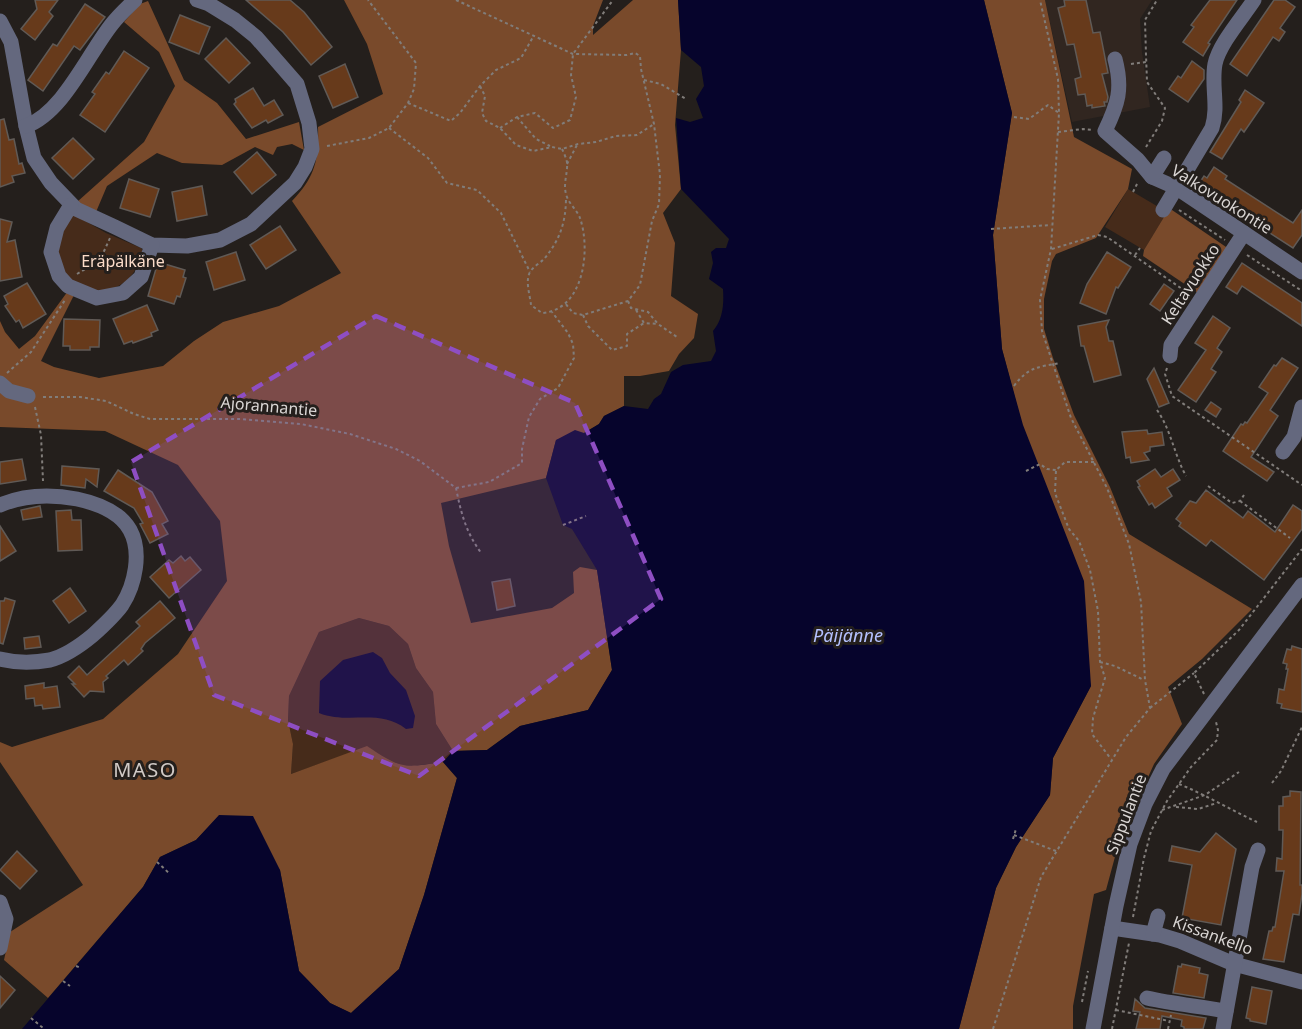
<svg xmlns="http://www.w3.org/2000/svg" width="1302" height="1029" font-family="'Noto Sans',sans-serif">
<rect width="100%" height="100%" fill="#241f1c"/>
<!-- built -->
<polygon fill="#312620" points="1045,0 1152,0 1140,19 1142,52 1150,107 1072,122"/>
<!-- green -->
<g fill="#462b1a">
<polygon points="1128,189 1167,212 1144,250 1105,227"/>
<path d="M73 214 106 233 141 248 143 251C135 276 125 289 97 291 90 291 80 289 75 284 68 278 62 270 56 263L57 231Z"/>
<polygon points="359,618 389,626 408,644 416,668 433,692 436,724 453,751 443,762 413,766 393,764 367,747 291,774 293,744 288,720 289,696 319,632"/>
</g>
<!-- forest -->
<g fill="#794a2b">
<path d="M344 0H603L593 26V35L633 0H678L681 50 675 125 681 189 663 213 675 243 671 296 698 314 694 338 679 354 669 371 640 376H624V406L604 416 599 424 584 433 556 440 546 478 441 503 449 546 471 623 552 608 574 593 573 572 580 567 597 570 612 670 588 710 520 726 487 750 453 751 436 724 433 692 416 668 408 644 389 626 359 618 319 632 289 696 288 720 293 744 291 774 367 746C401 769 403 768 443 762L457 778 424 895 399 969 351 1013 330 1003 299 971 280 870 219 816 196 840 160 857 143 887 48 998 4 960 10 932 83 885 0 762V742L12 747 103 719 178 654 227 581 220 521 178 465 105 431 0 427V321L5 332 19 349 35 336 68 291 75 293 41 361 54 367 99 378 163 366 194 341 223 322 279 306 341 273 292 201C315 177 319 160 318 127L383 94 367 44Z"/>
<polygon points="984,0 1045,0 1074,137 1132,169 1128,189 1096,238 1056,254 1052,261 1044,299 1044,329 1053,358 1074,415 1110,487 1129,534 1252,609 1202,659 1168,687 1182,724 1154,764 1119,842 1106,890 1094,894 1073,1006 1073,1029 959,1029 996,888 1016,847 1050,795 1053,758 1091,686 1002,349 993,235 1012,113"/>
<polygon points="148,1 184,80 217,103 246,139 299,122 304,150 292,144 277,147 273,155 255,147 222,165 182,163 157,153 107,186 96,212 77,202 144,142 175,86 159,52 124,22 140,4"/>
<polygon points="1172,210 1229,249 1198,293 1143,256 1144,250 1167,212"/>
</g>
<!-- water -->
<g fill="#06042c">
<path d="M678 0H984L1012 113 993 235 1002 349 1023 425 1084 581 1091 686 1053 758 1050 795 1016 847 996 888 959 1029H22L143 887 160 857 196 840 219 815 253 816 280 870 299 971 330 1003 351 1013 399 969 424 895 457 778 443 762 453 751 487 750 520 726 588 710 612 670 597 570 572 529 563 525 546 478 556 440 575 430 584 433 599 424 604 416 624 406 648 409 654 399 661 394 671 372 683 365 711 361 716 351 713 331C723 319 724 305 723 289L709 279 713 263 711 252 716 248H726L729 239 681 189 676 118 690 122 703 118 696 99 704 86 701 67 681 50Z"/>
<path d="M373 652 382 658 390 673 406 690 415 716 413 728 406 729C379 708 349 725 319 713L320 681 343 660Z"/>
</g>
<!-- building -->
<g fill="#673a1b" stroke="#605a56" stroke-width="1.5">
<polygon points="35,0 58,0 49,12 53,16 35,40 21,29 37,9"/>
<polygon points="246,0 290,0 304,12 332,47 311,65 283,32"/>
<polygon points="1064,0 1086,0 1093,33 1100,32 1108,73 1102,74 1108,97 1107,102 1104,102 1105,106 1092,108 1092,105 1087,106 1085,94 1078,95 1075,79 1081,77 1074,44 1067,45 1058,8 1065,6"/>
<polygon points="1210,0 1237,0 1208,43 1210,44 1203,56 1183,42 1194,27 1191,25"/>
<polygon points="1274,0 1285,0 1295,7 1280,28 1285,32 1279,41 1273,37 1247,76 1230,64"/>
<polygon points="85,4 105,17 80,50 74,46 43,91 28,80 53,44 57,46"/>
<polygon points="180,15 210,27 199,54 169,42"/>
<polygon points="226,38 250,63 229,83 205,59"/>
<polygon points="124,51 149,68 105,132 80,115 95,94 92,92 106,72 109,74"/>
<polygon points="1192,61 1204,70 1204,79 1188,102 1169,89 1178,76 1181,78"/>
<polygon points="345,64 358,97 333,108 319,76"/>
<polygon points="253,88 264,106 274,100 283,115 268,123 266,120 252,128 234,104 236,102 235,99"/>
<polygon points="1245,90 1264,103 1244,132 1241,129 1222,159 1210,152 1241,102 1239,100"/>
<polygon points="4,119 9,140 14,139 19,164 22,163 25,173 12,176 14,182 0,187 0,120"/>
<polygon points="73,138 94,159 73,179 52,158"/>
<polygon points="257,152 276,175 252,194 234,172"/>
<polygon points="1214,167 1227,176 1225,179 1293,223 1302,210 1302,235 1293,248 1200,188 1198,185 1204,176 1207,178"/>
<polygon points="129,179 159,189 150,217 120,208"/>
<polygon points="202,186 207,215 177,221 172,192"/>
<polygon points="0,219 12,222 7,242 15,240 22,277 0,281"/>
<polygon points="280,226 296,250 266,269 250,245"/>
<polygon points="236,252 245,280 214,290 206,262"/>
<polygon points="1107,252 1131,267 1118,288 1116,287 1106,314 1080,303 1087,284"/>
<polygon points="158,262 185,270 183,277 186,278 180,297 177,296 174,304 148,296"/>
<polygon points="1242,263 1302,303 1302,326 1242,286 1237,294 1226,287"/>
<polygon points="27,283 46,314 23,328 19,320 16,322 5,306 8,304 4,296"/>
<polygon points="1164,284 1174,291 1160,311 1150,304"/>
<polygon points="147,305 158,330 151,333 152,336 133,343 132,341 124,344 113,319"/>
<polygon points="1213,316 1230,328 1217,348 1222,352 1211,369 1216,372 1196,402 1178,390 1206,350 1195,343"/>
<polygon points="64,319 100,320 99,347 90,347 90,350 70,350 70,346 63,346"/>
<polygon points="1109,320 1106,327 1109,341 1113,341 1121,375 1094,382 1084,346 1081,346 1078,326"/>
<polygon points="1282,358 1298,368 1270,410 1278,416 1251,457 1274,472 1267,481 1223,451 1241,424 1243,425 1245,422 1247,423 1268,393 1259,387 1274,365 1276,366"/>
<polygon points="1154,368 1169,403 1159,407 1147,379"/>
<polygon points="1211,402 1221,409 1216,417 1205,410"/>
<polygon points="1147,430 1148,434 1162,432 1164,445 1150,447 1150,451 1144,453 1149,460 1131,463 1130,457 1126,458 1122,432"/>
<polygon points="22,459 26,480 0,484 0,462"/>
<polygon points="62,466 99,469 97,487 86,479 85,488 61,485"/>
<polygon points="1155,469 1161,477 1173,469 1180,480 1167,488 1172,496 1155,508 1152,503 1149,505 1138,487 1140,486 1137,481"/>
<polygon points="118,470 152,492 168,521 162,524 168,534 150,543 140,524 143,523 134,508 104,491"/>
<polygon points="1206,490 1243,518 1248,511 1275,532 1293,505 1302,511 1302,529 1264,580 1211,540 1206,546 1179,526 1181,523 1176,519 1190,501 1196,503"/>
<polygon points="40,506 42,517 23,520 21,510"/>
<polygon points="71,510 72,520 81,520 82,550 58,551 56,511"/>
<polygon points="0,526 16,551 0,561"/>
<polygon points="181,556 185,561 190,557 201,570 169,598 150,577 169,560 173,563"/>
<polygon points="510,579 515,606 497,610 492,582"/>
<polygon points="70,588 86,611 69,623 53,601"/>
<polygon points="5,598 15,601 3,644 0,643 0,601 4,601"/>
<polygon points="160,601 175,618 145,643 141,649 143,651 128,665 124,660 106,676 108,678 103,682 104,692 90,691 84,697 72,684 75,684 68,677 79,666 87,675 140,626 136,622"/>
<polygon points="39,636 41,647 25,649 24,638"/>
<polygon points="1292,646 1302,649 1302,712 1281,708 1282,704 1277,703 1279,689 1284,690 1288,669 1286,669 1287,664 1283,663 1287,649 1291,650"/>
<polygon points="44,683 44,688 57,686 60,707 43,709 42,705 35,706 34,698 26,699 25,686"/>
<polygon points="1290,791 1301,792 1300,885 1302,885 1302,894 1299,915 1293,914 1284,962 1263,959 1269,931 1272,931 1273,927 1275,927 1284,871 1276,871 1277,858 1282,859 1283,830 1279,830 1279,806 1283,806 1283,797 1290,796"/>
<polygon points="1216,833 1236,849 1221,925 1182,918 1192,865 1169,861 1172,846 1200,852"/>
<polygon points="17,851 37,871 20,889 0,870"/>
<polygon points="1182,964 1200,968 1199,973 1208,975 1204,998 1173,993 1178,966 1181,967"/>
<polygon points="0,976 15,990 0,1008"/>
<polygon points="1252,987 1272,991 1266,1024 1250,1021 1250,1019 1246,1018"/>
<polygon points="1135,999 1145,1008 1206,1018 1203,1029 1184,1029 1184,1027 1181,1026 1182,1020 1162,1016 1160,1029 1136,1029 1140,1012 1133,1011"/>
</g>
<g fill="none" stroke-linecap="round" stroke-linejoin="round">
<!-- path -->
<g stroke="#817d7a" stroke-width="2" stroke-dasharray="3 3" stroke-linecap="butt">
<polyline points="456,0 573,54 627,55 635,53 640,56 641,69 654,124 660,175 659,204 652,221 640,285 628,301 583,315 573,313 565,303"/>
<polyline points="1131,64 1146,62"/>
<polyline points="644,80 661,84 686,99"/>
<polyline points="480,86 485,96 482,113 486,121 500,128 516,145 533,151 552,147 562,149 578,144 596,142 616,136 637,135 654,124"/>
<polyline points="408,103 451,121 460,113 480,86 496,70 521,58 533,37"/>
<polyline points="517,117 536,139 550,146"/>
<polyline points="1014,117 1029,119 1048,105 1059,113"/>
<polyline points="389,128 428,158 447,183 477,190 501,213 530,272"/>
<polyline points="500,128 517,117 535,113 553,128 570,120 576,97 571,75 573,54 613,0"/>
<polyline points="1058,132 1083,129 1093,130"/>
<polyline points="327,146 369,138 389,128 408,103 414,89 416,63 368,0"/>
<polyline points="1146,147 1162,121 1165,108 1147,82 1146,55 1145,20 1157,0"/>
<path d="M562 149C564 153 566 158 567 162 568 173 563 183 566 194 568 203 577 210 580 218 591 250 584 310 542 313L531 305C530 295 525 281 530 272 533 267 540 263 544 259 560 240 566 222 566 197"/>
<polyline points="567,164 577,145"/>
<polyline points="1133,192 1138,182"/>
<polyline points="1179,210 1225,240"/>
<polyline points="991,229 1051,225"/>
<polyline points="1052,249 1098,235 1107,237 1188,293"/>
<polyline points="1135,255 1140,248"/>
<polyline points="1247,255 1302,291"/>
<polyline points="77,274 100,260 110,238"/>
<polyline points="628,301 631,308 648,312 658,324 677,337"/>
<polyline points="636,310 644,323 658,324"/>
<polyline points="583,315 588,326 612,350 627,346 627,334 644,323"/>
<polyline points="1167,368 1165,374 1172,396 1302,485"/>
<polyline points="7,373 31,352 65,300"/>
<path d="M1014 386C1028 367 1038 367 1060 363"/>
<path d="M43 397H80L106 401 134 414 150 419H241L301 424 350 434 396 449 420 461 456 488C461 513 466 533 482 554"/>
<polyline points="35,407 41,435 43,481"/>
<path d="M1157 410C1171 430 1174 454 1186 476"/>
<polyline points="1094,462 1065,462 1056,470 1055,493 1069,529 1079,541 1090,570 1098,611 1100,662 1105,678 1093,718 1092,734 1111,759"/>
<polyline points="1026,471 1040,464 1047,469 1056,470"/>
<polyline points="1208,486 1232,503 1240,501 1244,495"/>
<polyline points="456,488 489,482 522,463 522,449 529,417 540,399 558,388 574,358 573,344 568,333 552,312"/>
<polyline points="1240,501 1290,538"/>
<polyline points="563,525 586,516"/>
<polyline points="1100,662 1115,666 1144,680"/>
<polyline points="1204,694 1194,673 1239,630 1302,549"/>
<polyline points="1150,708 1194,673"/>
<polyline points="1272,783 1281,771 1302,727"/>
<path d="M1179 784C1206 795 1231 810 1257 822"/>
<polyline points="1176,807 1198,809 1217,803"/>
<polyline points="1162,810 1205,795 1239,772"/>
<polyline points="1014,835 1056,851"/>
<polyline points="1013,839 1016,829"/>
<polyline points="157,862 170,874"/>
<polyline points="1133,917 1144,858 1151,831 1167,801 1191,767 1217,740 1218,730 1216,722"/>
<polyline points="76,966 81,968"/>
<polyline points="63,981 70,986"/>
<polyline points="1082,1002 1088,971"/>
<polyline points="1116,1010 1169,1021"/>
<polyline points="31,1018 43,1028"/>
<polyline points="993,1029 1041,877 1126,737 1150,708 1145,680 1141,602 1129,544 1107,488 1071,418 1042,331 1040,300 1051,249 1059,113 1058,79 1040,0"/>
<polyline points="1112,1029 1129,943"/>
<polyline points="1168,1029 1171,1015"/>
</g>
<!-- minor -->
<g stroke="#64687e" stroke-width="15">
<polyline points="0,21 11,42 26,126 34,158 51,183 76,209 115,227 152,245 187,246 220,240 251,224 295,183 305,167 312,149 309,123 297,84 256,37 235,20 209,4 197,0"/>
<path d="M1115 59C1123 89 1118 104 1105 131L1138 160 1152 177 1177 188 1302 272"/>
<path d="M26 126C63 113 88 54 112 24 119 15 127 8 135 0"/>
<polyline points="1152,177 1164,158"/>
<polyline points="71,205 57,228 51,252 59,276 68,286 97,298 123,293 141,277 152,245"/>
<path d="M1163 210 1212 128C1219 107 1211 85 1215 64 1219 44 1243 17 1254 0"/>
<polyline points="1170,356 1171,345 1244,233"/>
<polyline points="0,383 9,391 28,396"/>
<polyline points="1283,452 1294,437 1302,407"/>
<path d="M0 505C24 495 51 494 77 499 96 503 120 512 130 530 142 552 135 585 122 605 114 616 103 626 93 635 81 645 65 656 50 660 33 663 16 663 0 659"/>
<polyline points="0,902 6,919 0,948"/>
<polyline points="1112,928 1160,935 1180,941 1234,964 1302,982"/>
<polyline points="1153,934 1158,916"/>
<path d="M1147 998C1173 1004 1199 1006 1226 1011"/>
<polyline points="1093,1029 1116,906 1130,844 1145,804 1163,769 1302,585"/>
<polyline points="1223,1029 1252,867 1258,850"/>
</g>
</g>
<!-- marked area -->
<path fill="#8e4ec3" fill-opacity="0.2" stroke="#8e4ec3" stroke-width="4.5" stroke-dasharray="12 8" stroke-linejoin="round" d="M376 316 575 403 661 599 419 776 214 695 131 462Z"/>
<g text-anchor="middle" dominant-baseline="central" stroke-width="6" stroke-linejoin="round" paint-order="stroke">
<!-- street labels -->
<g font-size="16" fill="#dad6d4" stroke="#241f1c">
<text transform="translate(1222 199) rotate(32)">Valkovuokontie</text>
<text transform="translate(1190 284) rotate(-57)">Keltavuokko</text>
<text transform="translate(269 406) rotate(5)">Ajorannantie</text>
<text transform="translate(1126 814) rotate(-69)">Sippulantie</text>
<text transform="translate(1213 935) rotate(20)">Kissankello</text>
</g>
<!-- park labels -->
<g font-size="16" fill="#fbdcc9" stroke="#241f1c">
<text x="123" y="261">Eräpälkäne</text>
</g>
<!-- water labels -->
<g font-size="18" font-style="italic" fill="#b4c0fd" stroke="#241f1c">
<text x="848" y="635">Päijänne</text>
</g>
<!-- quarter labels -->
<g font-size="20" letter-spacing="1.5" fill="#d1cac6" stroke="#241f1c">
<text x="145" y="769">MASO</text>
</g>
</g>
</svg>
